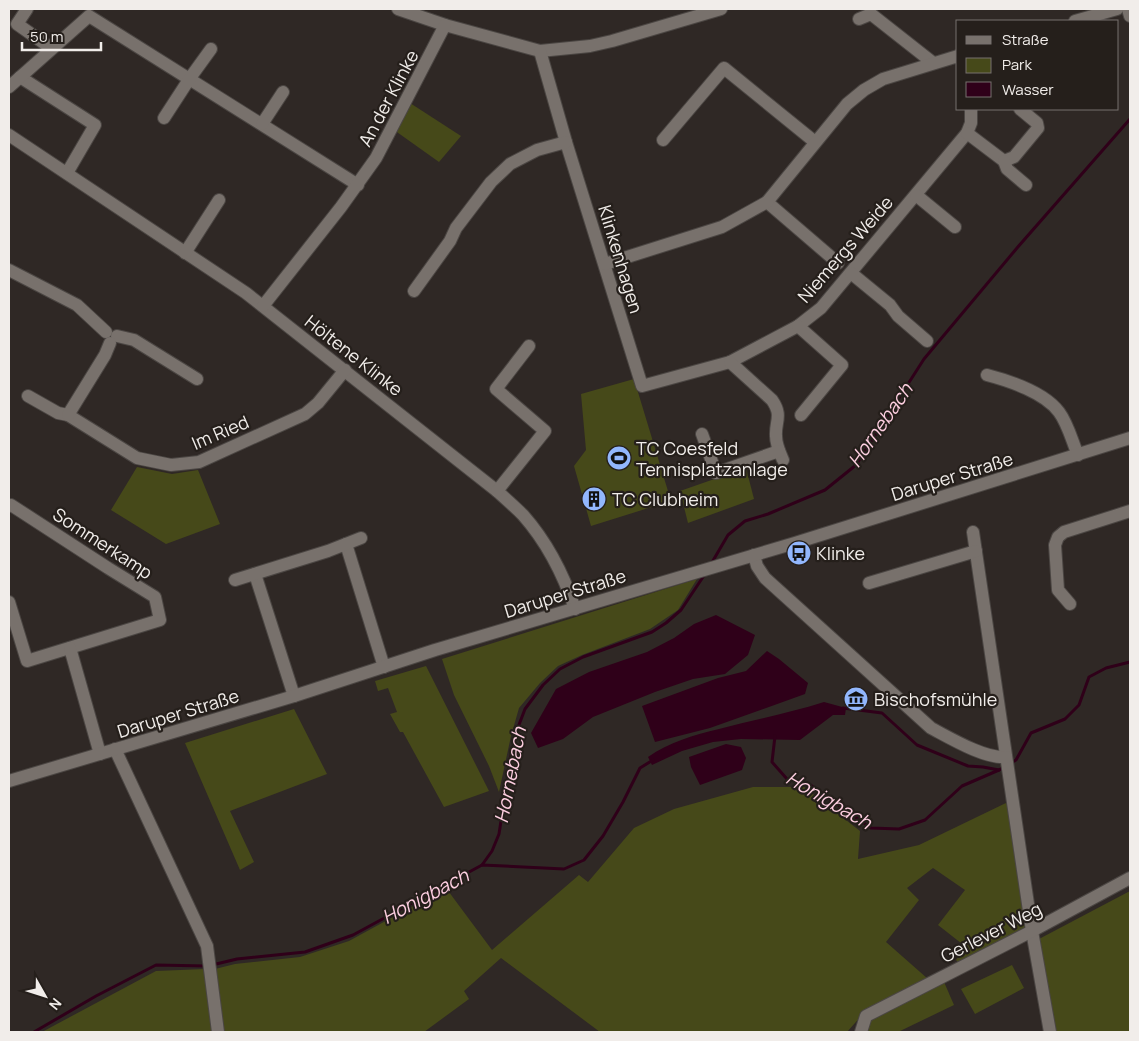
<svg xmlns="http://www.w3.org/2000/svg" width="1139" height="1041" font-family="Manrope,sans-serif">
<rect width="100%" height="100%" fill="#2f2825"/>
<!-- green -->
<g fill="#464919">
<polygon points="410,103 461,136 439,162 394,130"/>
<polygon points="634,379 671,501 591,526 574,466 586,450 581,394"/>
<polygon points="137,467 172,474 198,470 220,524 166,544 111,510"/>
<polygon points="746,468 754,499 688,523 680,491"/>
<polygon points="697,579 678,610 650,629 582,655 558,666 540,683 519,708 511,736 499,792 489,766 454,695 442,659"/>
<polygon points="426,666 489,791 444,807 403,732 400,732 390,714 397,712 388,688 378,691 375,681"/>
<polygon points="294,709 327,774 230,811 254,862 240,870 185,743"/>
<polygon points="753,787 804,787 860,831 858,859 919,845 1008,802 1029,928 959,963 956,960 966,947 938,925 965,890 933,868 907,888 919,900 886,942 928,979 863,1014 847,1032 600,1032 501,958 464,991 469,999 424,1032 222,1032 215,969 235,964 300,957 349,941 446,888 492,950 579,875 588,882 634,828 674,809"/>
<polygon points="1130,891 1130,1032 1056,1032 1039,939"/>
<polygon points="1012,965 1024,988 975,1014 961,989"/>
<polygon points="205,969 213,1032 42,1032 156,971"/>
<polygon points="944,982 954,1005 898,1032 865,1032 869,1019"/>
</g>
<!-- water -->
<g fill="#2f0019">
<polygon points="716,615 755,635 748,655 725,674 693,679 655,692 593,717 563,739 538,748 531,733 556,689 589,672 647,652 674,638 694,624"/>
<polygon points="767,651 779,659 808,683 805,694 710,728 655,742 642,706 718,678 746,671"/>
<path d="M824 702 846 708 845 715H833L800 740 741 739 713 742 682 751 652 765 648 757C669 742 694 735 719 729 754 720 789 713 824 702Z"/>
<polygon points="726,744 741,747 746,758 742,770 700,785 691,767 689,757"/>
</g>
<g fill="none" stroke-linecap="round" stroke-linejoin="round">
<!-- stream -->
<g stroke="#2f0019" stroke-width="3">
<polyline points="711,564 728,535 745,521 768,514 825,490 856,465 924,359 1017,248 1130,119"/>
<polyline points="843,708 882,713 917,745 968,766 983,767 999,770 1004,767"/>
<polyline points="775,736 772,762 787,779 809,784 871,828 899,829 925,820 962,786 999,770"/>
<polyline points="1011,763 1016,760 1031,733 1065,719 1079,705 1089,677 1106,668 1130,662"/>
<polyline points="482,865 492,851 499,834 511,756 517,730 525,709 543,685 560,669 583,657 652,632 666,623 681,610 705,574"/>
<polyline points="212,965 237,959 305,952 353,935 482,865 564,869 584,860 603,836 623,802 640,768 653,760"/>
<polyline points="34,1032 96,996 156,965 206,966"/>
</g>
<defs>
<g id="minor">
<polyline points="27,9 17,24 51,48"/>
<polyline points="398,9 445,25 540,51 590,46 612,41 721,9"/>
<polyline points="1128,9 1130,16"/>
<polyline points="859,19 871,14 932,62"/>
<polyline points="1075,21 1117,9"/>
<polyline points="540,51 566,142 642,386 730,362 798,326 821,308 967,133 971,123 971,109"/>
<polyline points="20,77 95,125 67,173"/>
<polyline points="9,87 89,16 358,185"/>
<polyline points="164,118 190,78 211,49"/>
<polyline points="262,124 283,92"/>
<polyline points="967,133 1004,161 1014,157 1038,128 1037,123 1020,109"/>
<path d="M9 135 246 293 497 491C506 499 515 507 523 515 546 541 564 576 575 609"/>
<polyline points="663,140 724,68 815,142"/>
<polyline points="1004,161 1007,169 1026,185"/>
<polyline points="916,195 955,227"/>
<polyline points="767,202 838,263"/>
<polyline points="185,253 219,200"/>
<polyline points="605,264 722,227 767,202 847,104 864,90 883,79 958,56"/>
<polyline points="9,270 77,305 106,332"/>
<polyline points="851,273 890,305 898,316 927,341"/>
<polyline points="414,291 450,241 456,228 491,182 510,164 537,150 566,142"/>
<polyline points="263,306 341,207 376,158 445,25"/>
<polyline points="798,326 842,365 801,415"/>
<polyline points="117,336 134,340 197,379"/>
<path d="M730 362 772 400C783 416 775 421 776 436 776 445 780 453 783 460"/>
<path d="M987 375C1010 381 1045 393 1059 412 1068 424 1072 441 1078 455"/>
<polyline points="28,396 58,413 68,415 137,458 171,465 199,462 305,414 318,403 345,370"/>
<polyline points="68,415 105,355 110,343"/>
<polyline points="702,434 716,473 779,451"/>
<polyline points="497,491 545,431 496,389 529,346"/>
<polyline points="9,506 11,505 108,568 155,597 160,620 27,661 9,602"/>
<polyline points="973,532 1032,931 1050,1032"/>
<polyline points="346,544 384,667"/>
<path d="M754 555 757 566 765 578 931 728C950 738 985 759 1006 757"/>
<polyline points="255,574 294,696"/>
<polyline points="235,580 328,551 361,538"/>
<polyline points="869,583 976,551"/>
<polyline points="1070,604 1058,590 1055,545 1058,537 1064,532 1130,511"/>
<polyline points="70,648 100,754"/>
<polyline points="115,749 207,946 218,1032"/>
<polyline points="9,781 294,696 435,650 795,543 1130,438"/>
<polyline points="861,1032 866,1016 1032,931 1130,878"/>
</g>
</defs>
<!-- minor casing -->
<use href="#minor" stroke="#4b4643" stroke-width="14"/>
<!-- minor -->
<use href="#minor" stroke="#78716c" stroke-width="12"/>
</g>
<!-- icons -->
<defs>
<symbol id="stadium-disc" viewBox="-11 -11 22 22"><circle r="9.5" fill="#92b7fd" stroke="#251f1b"/><path d="M0-5a6.5 5 0 1 0 0 10a6.5 5 0 1 0 0-10ZM-3.5-1.8h7v3.6h-7Z" fill="#111"/></symbol>
<symbol id="building-disc" viewBox="-11 -11 22 22"><circle r="9.5" fill="#92b7fd" stroke="#251f1b"/><path d="M-4-6H4V6H1V3H-1V6H-4ZM-2.5-4.3h1.7v1.8h-1.7ZM.8-4.3h1.7v1.8H.8ZM-2.5-1h1.7V.8h-1.7ZM.8-1h1.7V.8H.8Z" fill="#111"/></symbol>
<symbol id="bus-disc" viewBox="-11 -11 22 22"><circle r="9.5" fill="#92b7fd" stroke="#251f1b"/><path d="M-5-6H5V4H4V6H2V4H-2V6H-4V4H-5ZM-3.5-4V0h7V-4ZM-3.5 1.2v1.5H-2V1.2ZM2 1.2v1.5H3.5V1.2Z" fill="#111"/></symbol>
<symbol id="museum-disc" viewBox="-11 -11 22 22"><circle r="9.5" fill="#92b7fd" stroke="#251f1b"/><path d="M0-6L6-3V-2H-6V-3ZM-5-1h2V3h-2ZM-1-1h2V3h-2ZM3-1h2V3H3ZM-6 4H6V6H-6Z" fill="#111"/></symbol>
</defs>
<g fill-rule="evenodd">
<use href="#stadium-disc" x="605" y="444" width="28" height="28"/>
<use href="#building-disc" x="580" y="485" width="28" height="28"/>
<use href="#bus-disc" x="785" y="539" width="28" height="28"/>
<use href="#museum-disc" x="842" y="685" width="28" height="28"/>
</g>
<g text-anchor="middle" dominant-baseline="central" stroke-width="4.5" stroke-linejoin="round" paint-order="stroke">
<!-- street labels -->
<g font-size="18" fill="#f1edea" stroke="#251f1b">
<text transform="translate(388 98) rotate(-62)">An der Klinke</text>
<text transform="translate(845 249) rotate(-49)">Niemergs Weide</text>
<text transform="translate(621 259) rotate(73)">Klinkenhagen</text>
<text transform="translate(354 355) rotate(38)">Höltene Klinke</text>
<text transform="translate(220 432) rotate(-23)">Im Ried</text>
<text transform="translate(952 476) rotate(-17)">Daruper Straße</text>
<text transform="translate(103 543) rotate(33)">Sommerkamp</text>
<text transform="translate(565 593) rotate(-17)">Daruper Straße</text>
<text transform="translate(178 713) rotate(-17)">Daruper Straße</text>
<text transform="translate(991 932) rotate(-27)">Gerlever Weg</text>
</g>
<!-- poi labels -->
<g font-size="18" fill="#f1edea" stroke="#251f1b" text-anchor="start">
<text x="636" y="448">TC Coesfeld<tspan x="636" dy="21">Tennisplatzanlage</tspan></text>
<text x="612" y="499">TC Clubheim</text>
<text x="816" y="553">Klinke</text>
<text x="874" y="699">Bischofsmühle</text>
</g>
<!-- water labels -->
<g font-size="19" font-style="italic" fill="#fecfe1" stroke="#251f1b">
<text transform="translate(880 425) rotate(-55)">Hornebach</text>
<text transform="translate(510 775) rotate(-79)">Hornebach</text>
<text transform="translate(829 800) rotate(30)">Honigbach</text>
<text transform="translate(425 896) rotate(-28)">Honigbach</text>
</g>
</g>
<!-- border -->
<rect width="1139" height="1041" fill="none" stroke="#f1edea" stroke-width="20"/>
<!-- legend -->
<rect x="956" y="20" width="162" height="90" fill="#251f1b" stroke="#77716e"/>
<rect x="966" y="36" width="25" height="8" fill="#78716c" stroke="#77716e"/>
<text x="1002" y="45" font-size="15" fill="#f1edea">Straße</text>
<rect x="966" y="58" width="25" height="15" fill="#464919" stroke="#77716e"/>
<text x="1002" y="70" font-size="15" fill="#f1edea">Park</text>
<rect x="966" y="82" width="25" height="15" fill="#2f0019" stroke="#77716e"/>
<text x="1002" y="95" font-size="15" fill="#f1edea">Wasser</text>
<!-- north arrow -->
<g transform="translate(45 996) rotate(129)" stroke="#251f1b" stroke-width="4" paint-order="stroke">
<path d="M0-4L9 19L0 12L-9 19Z" fill="#f1edea"/>
<text y="-8" font-size="14" font-weight="bold" text-anchor="middle" fill="#f1edea">N</text>
</g>
<!-- scale -->
<path d="M22 42v8h79v-8" fill="none" stroke="#f1edea" stroke-width="2.5"/>
<text x="30" y="42" font-size="15" fill="#f1edea" stroke="#251f1b" stroke-width="4" paint-order="stroke">50 m</text>
</svg>
